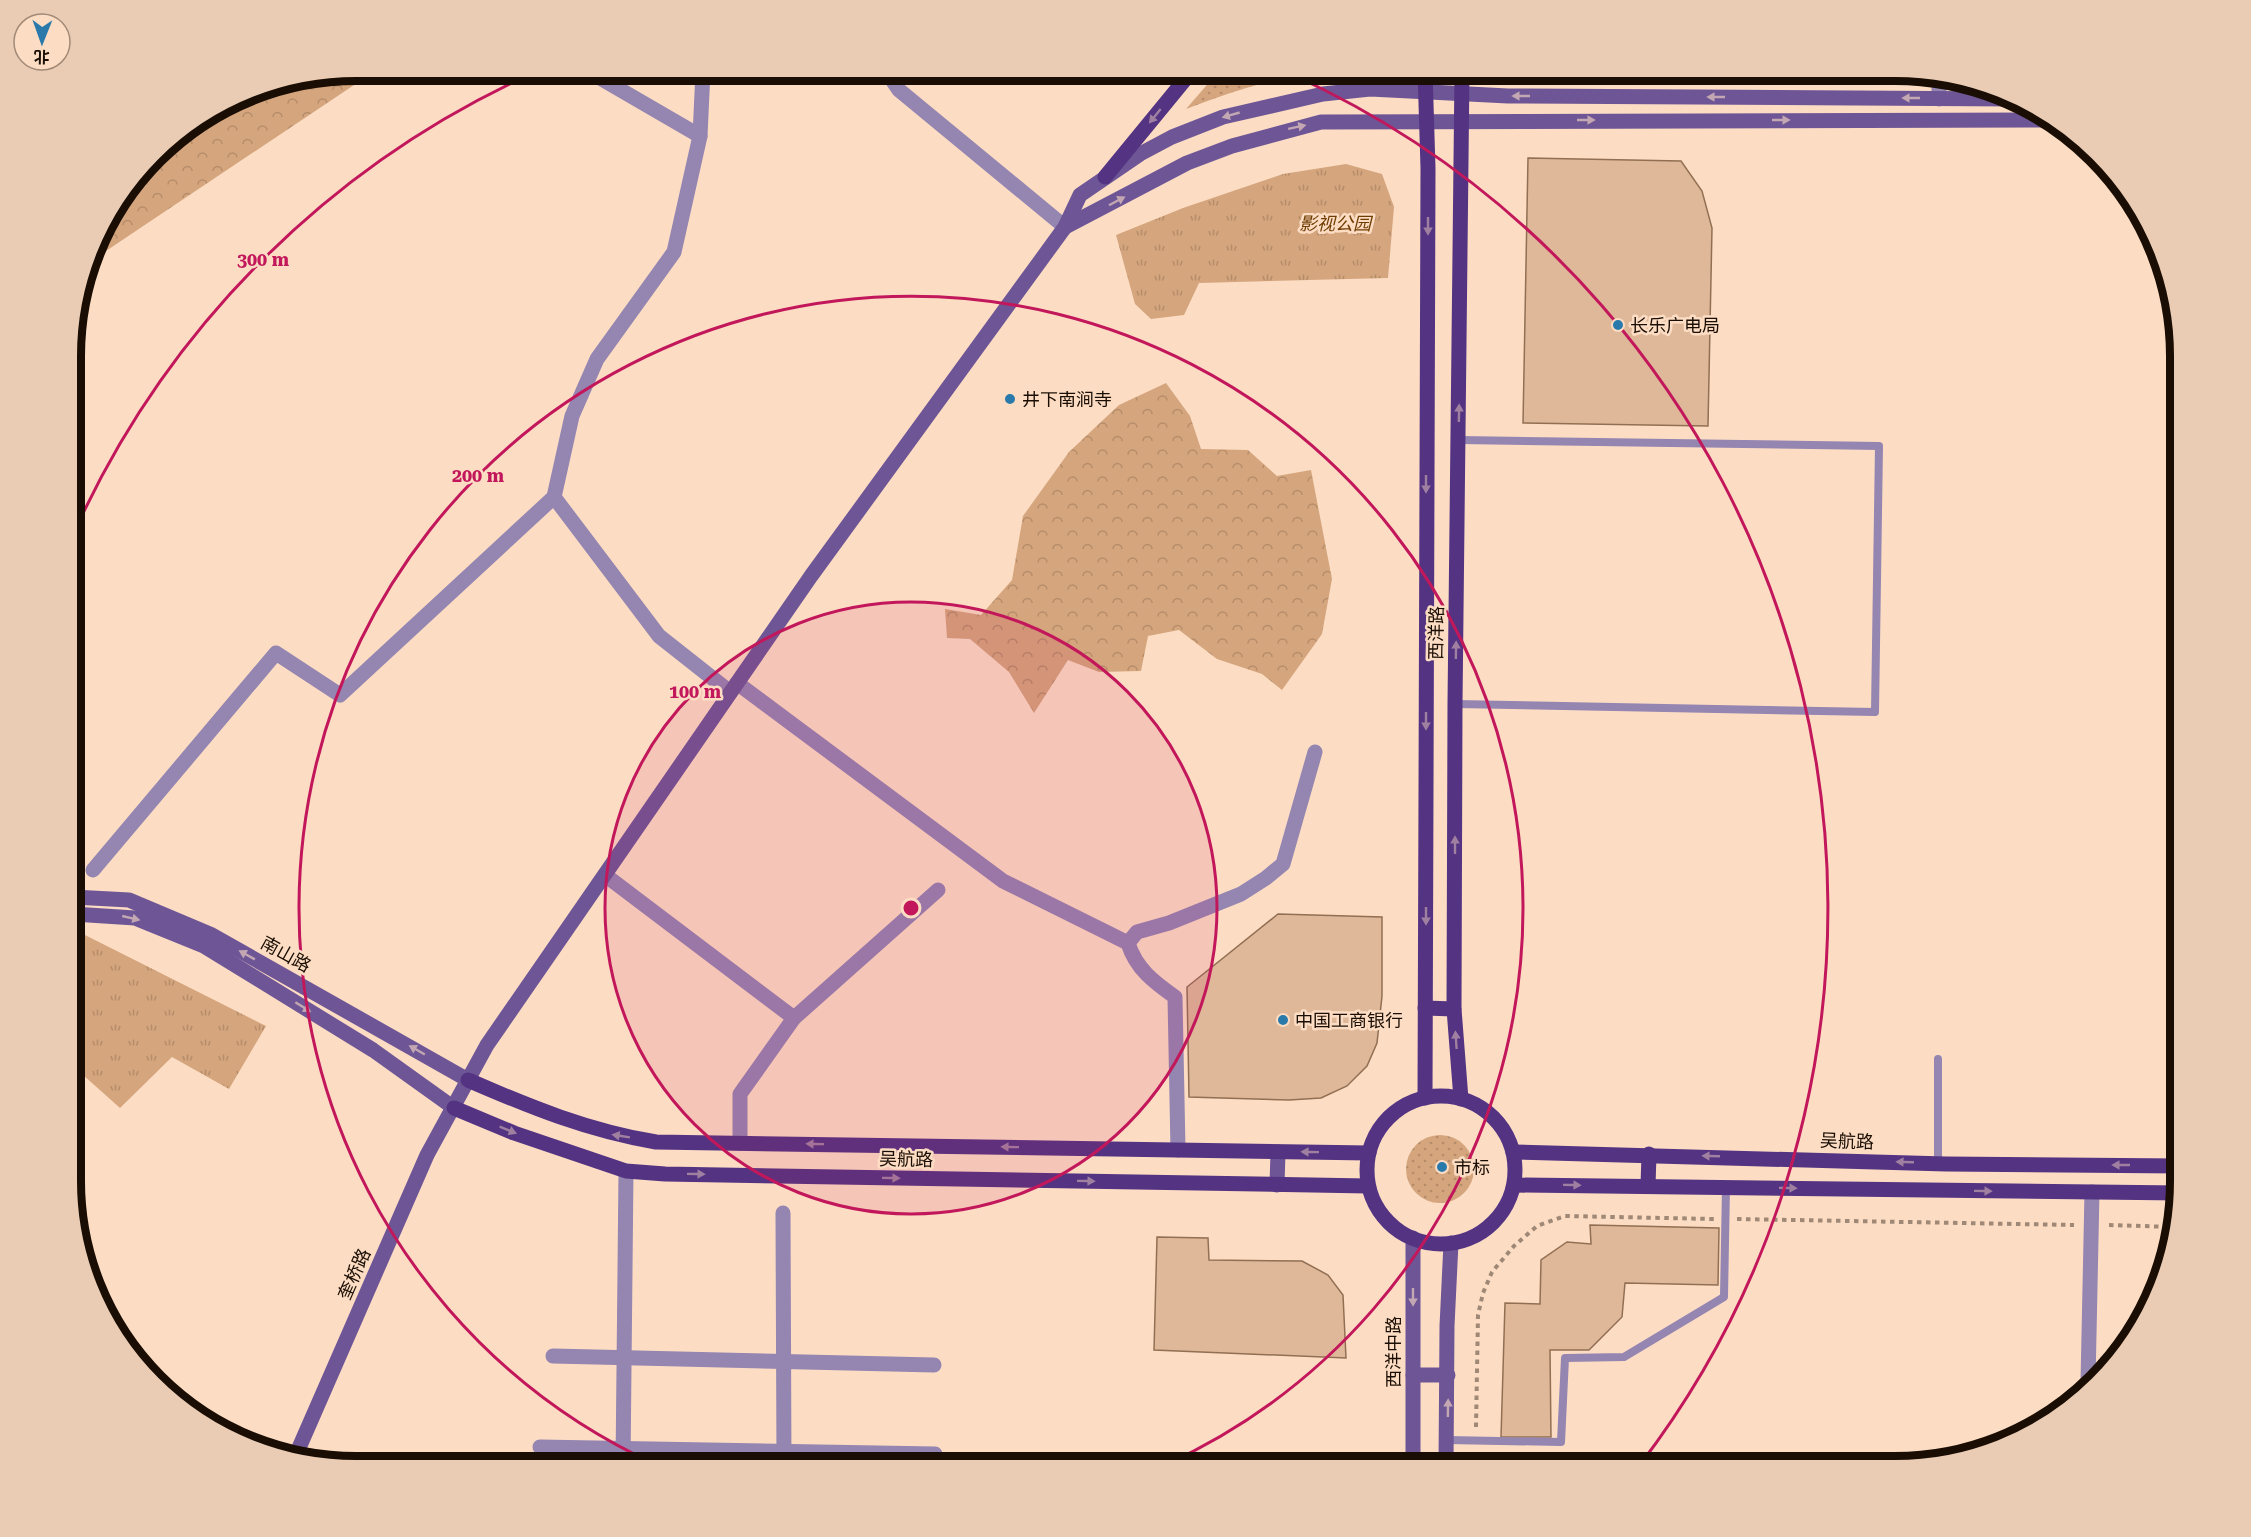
<svg xmlns="http://www.w3.org/2000/svg" width="2251" height="1537" font-family="'Roboto Serif','Noto Sans SC',serif">
<defs>
<pattern id="grass-dots" width="8" height="8" patternUnits="userSpaceOnUse" patternTransform="scale(1.5)"><rect width="8" height="8" fill="#d5a57d"/><path d="M2 2h.1M6 6h.1" fill="none" stroke="#b68d6a" stroke-width="1.8" stroke-linecap="round"/></pattern>
<pattern id="forest-crowns" width="20" height="18" patternUnits="userSpaceOnUse" patternTransform="scale(1.5)"><rect width="20" height="18" fill="#d5a57d"/><path d="M2 6a3 3 0 1 1 6 0M12 15a3 3 0 1 1 6 0" fill="none" stroke="#b68d6a"/></pattern>
<pattern id="park-tufts" width="24" height="20" patternUnits="userSpaceOnUse" patternTransform="scale(1.5)"><rect width="24" height="20" fill="#d5a57d"/><path d="M3 7l-1-3M5 7V3M7 7l1-3M15 17l-1-3M17 17v-4M19 17l1-3" fill="none" stroke="#b68d6a"/></pattern>
</defs>
<rect width="100%" height="100%" fill="#fcddc4"/>
<!-- grass -->
<g fill="url(#grass-dots)">
<path d="M1219 71H1326C1277 77 1232 91 1186 109Z"/>
<circle cx="1440" cy="1169" r="34"/>
</g>
<!-- forest -->
<g fill="url(#forest-crowns)">
<polygon points="356,71 375,71 91,261 100,229 168,142 247,92"/>
<polygon points="1166,383 1190,416 1201,449 1248,450 1277,476 1311,470 1332,579 1322,634 1282,690 1262,674 1217,659 1179,630 1148,636 1141,671 1099,672 1068,660 1034,713 1009,672 970,639 947,638 945,609 981,615 1012,580 1023,516 1069,452 1119,405"/>
</g>
<!-- park -->
<g fill="url(#park-tufts)">
<polygon points="1346,164 1382,174 1394,207 1388,278 1199,283 1184,315 1151,319 1135,304 1116,235 1183,208 1283,174"/>
<polygon points="73,929 266,1026 229,1089 172,1057 120,1108 73,1066"/>
</g>
<!-- building -->
<g fill="#deb899" stroke="#926f53" stroke-width="1.5">
<polygon points="1528,158 1681,161 1702,191 1712,228 1708,426 1523,423"/>
<polygon points="1278,914 1382,917 1382,996 1377,1043 1367,1066 1347,1086 1321,1098 1289,1100 1189,1097 1187,987"/>
<polygon points="1590,1225 1719,1228 1718,1285 1625,1283 1622,1317 1589,1350 1550,1350 1551,1437 1501,1437 1505,1303 1540,1304 1541,1260 1567,1242 1591,1244"/>
<polygon points="1157,1237 1208,1238 1209,1260 1302,1261 1328,1275 1343,1295 1346,1358 1154,1350"/>
</g>
<g fill="none" stroke-linecap="round" stroke-linejoin="round">
<!-- path -->
<g stroke="#9f8875" stroke-width="4" stroke-dasharray="4.5 4.5" stroke-linecap="butt">
<polyline points="1737,1219 2074,1225"/>
<polyline points="2109,1225 2174,1227"/>
<polyline points="1476,1427 1478,1315 1483,1293 1492,1272 1514,1246 1537,1226 1565,1216 1714,1219"/>
<polyline points="1476,1466 1476,1452"/>
</g>
<!-- lane -->
<g stroke="#9485b1" stroke-width="8">
<polyline points="1455,704 1875,712 1879,446 1459,440"/>
<polyline points="1938,1163 1938,1059"/>
<polyline points="1447,1440 1561,1442 1565,1358 1624,1357 1724,1297 1726,1187"/>
</g>
<!-- street -->
<g stroke="#9485b1" stroke-width="15">
<polyline points="588,71 700,136"/>
<polyline points="886,71 899,90 1065,227"/>
<polyline points="1939,99 1939,76"/>
<polyline points="554,497 572,416 597,359 674,252 700,136 703,71"/>
<polyline points="737,683 1003,881 1128,943"/>
<polyline points="93,870 276,653 340,695 554,497 659,636 730,692"/>
<polyline points="605,875 794,1018"/>
<polyline points="740,1143 740,1094 794,1018 938,890"/>
<path d="M1178 1150 1175 997C1154 982 1136 969 1128 943L1137 932 1169 923 1241 894 1266 878 1283 864 1315 752"/>
<polyline points="783,1213 784,1466"/>
<polyline points="553,1356 934,1365"/>
<polyline points="2088,1382 2092,1192"/>
<polyline points="540,1447 935,1454"/>
<polyline points="623,1466 626,1171"/>
</g>
<!-- secondary -->
<g stroke="#6e5696" stroke-width="15">
<polyline points="1065,227 1187,163 1232,146 1321,122 2052,120"/>
<polyline points="73,897 129,900 212,935 468,1080"/>
<polyline points="73,914 135,918 204,946 373,1050 454,1108"/>
<polyline points="1277,1185 1278,1152"/>
<polyline points="1413,1238 1413,1466"/>
<polyline points="1413,1375 1448,1375"/>
<polyline points="295,1457 427,1155 487,1045 811,576 1065,227 1080,195 1140,154 1172,137 1223,117 1323,94 1370,89 1508,96 2012,99"/>
<polyline points="1446,1466 1447,1326 1451,1243"/>
</g>
<!-- primary -->
<g stroke="#543482" stroke-width="15">
<polyline points="1105,177 1192,71"/>
<polyline points="1425,1008 1454,1009"/>
<path d="M468 1080C530 1107 589 1131 656 1142L1369 1153"/>
<circle cx="1441" cy="1170" r="74"/>
<polyline points="1425,1098 1428,168 1425,71"/>
<polyline points="1461,1099 1454,1009 1455,704 1462,71"/>
<polyline points="454,1108 514,1133 626,1171 665,1174 1368,1186"/>
<polyline points="1513,1152 1946,1164 2180,1166"/>
<polyline points="1514,1185 2180,1193"/>
<polyline points="1648,1186 1649,1154"/>
</g>
</g>
<!-- one-way arrows -->
<defs><path id="oneway-solid" d="M-6-.8H1V-3.2L6.5 0L1 3.2V.8H-6Z" transform="scale(1.5)"/></defs>
<g fill="#c3a7b2">
<use href="#oneway-solid" transform="translate(1521 96) rotate(-180)"/>
<use href="#oneway-solid" transform="translate(1716 97) rotate(-180)"/>
<use href="#oneway-solid" transform="translate(1911 98) rotate(-180)"/>
<use href="#oneway-solid" transform="translate(1231 115) rotate(164)"/>
<use href="#oneway-solid" transform="translate(1586 120)"/>
<use href="#oneway-solid" transform="translate(1781 120)"/>
<use href="#oneway-solid" transform="translate(1297 127) rotate(-12)"/>
<use href="#oneway-solid" transform="translate(1117 201) rotate(-28)"/>
<use href="#oneway-solid" transform="translate(131 918) rotate(13)"/>
<use href="#oneway-solid" transform="translate(247 955) rotate(-151)"/>
<use href="#oneway-solid" transform="translate(303 1007) rotate(32)"/>
<use href="#oneway-solid" transform="translate(417 1050) rotate(-150)"/>
<use href="#oneway-solid" transform="translate(1413 1297) rotate(90)"/>
<use href="#oneway-solid" transform="translate(1448 1408) rotate(-89)"/>
</g>
<g fill="#a080a0">
<use href="#oneway-solid" transform="translate(1155 116) rotate(129)"/>
<use href="#oneway-solid" transform="translate(1428 226) rotate(90)"/>
<use href="#oneway-solid" transform="translate(1459 413) rotate(-89)"/>
<use href="#oneway-solid" transform="translate(1426 484) rotate(90)"/>
<use href="#oneway-solid" transform="translate(1456 650) rotate(-89)"/>
<use href="#oneway-solid" transform="translate(1426 721) rotate(90)"/>
<use href="#oneway-solid" transform="translate(1455 845) rotate(-90)"/>
<use href="#oneway-solid" transform="translate(1426 916) rotate(90)"/>
<use href="#oneway-solid" transform="translate(1456 1040) rotate(-94)"/>
<use href="#oneway-solid" transform="translate(508 1130) rotate(22)"/>
<use href="#oneway-solid" transform="translate(621 1136) rotate(-171)"/>
<use href="#oneway-solid" transform="translate(815 1144) rotate(-179)"/>
<use href="#oneway-solid" transform="translate(1010 1147) rotate(-179)"/>
<use href="#oneway-solid" transform="translate(1310 1152) rotate(-179)"/>
<use href="#oneway-solid" transform="translate(1711 1156) rotate(-178)"/>
<use href="#oneway-solid" transform="translate(1905 1162) rotate(-178)"/>
<use href="#oneway-solid" transform="translate(2121 1165) rotate(-180)"/>
<use href="#oneway-solid" transform="translate(696 1174) rotate(1)"/>
<use href="#oneway-solid" transform="translate(891 1178) rotate(1)"/>
<use href="#oneway-solid" transform="translate(1086 1181) rotate(1)"/>
<use href="#oneway-solid" transform="translate(1572 1185) rotate(1)"/>
<use href="#oneway-solid" transform="translate(1788 1188) rotate(1)"/>
<use href="#oneway-solid" transform="translate(1983 1191) rotate(1)"/>
</g>
<!-- distance rings -->
<circle cx="911" cy="908" r="306" fill="#c2185b" fill-opacity=".12"/>
<g fill="none" stroke="#c2185b" stroke-width="3">
<circle cx="911" cy="908" r="306"/>
<path d="M657 1465A612 612 0 1 1 1165 1465"/>
<path d="M73 535A917 917 0 0 1 531 74M1291 74A917 917 0 0 1 1639 1466"/>
</g>
<!-- markers -->
<g fill="#297aab" stroke="#fcddc4" stroke-width="2">
<circle cx="1618" cy="325" r="6"/>
<circle cx="1010" cy="399" r="6"/>
<circle cx="1283" cy="1020" r="6"/>
<circle cx="1442" cy="1167" r="6"/>
</g>
<g text-anchor="middle" dominant-baseline="central" stroke-width="5" stroke-linejoin="round" paint-order="stroke">
<!-- park labels -->
<g font-size="18" font-style="italic" fill="#6f3c01" stroke="#fcddc4">
<text x="1335" y="223">影视公园</text>
</g>
<!-- poi labels -->
<g font-size="18" fill="#1a0d03" stroke="#fcddc4" text-anchor="start">
<text x="1630" y="325">长乐广电局</text>
<text x="1022" y="399">井下南涧寺</text>
<text x="1295" y="1020">中国工商银行</text>
<text x="1454" y="1167">市标</text>
</g>
<!-- street labels -->
<g font-size="18" fill="#1a0d03" stroke="#fcddc4">
<text transform="translate(1436 633) rotate(-89)">西洋路</text>
<text transform="translate(286 954) rotate(29)">南山路</text>
<text transform="translate(1847 1141) rotate(2)">吴航路</text>
<text transform="translate(906 1159) rotate(1)">吴航路</text>
<text transform="translate(354 1274) rotate(-66)">奎桥路</text>
<text transform="translate(1393 1352) rotate(-90)">西洋中路</text>
</g>
</g>
<!-- crop -->
<path d="M0 0H2251V1537H0ZM356 81H1895A275 275 0 0 1 2170 356V1181A275 275 0 0 1 1895 1456H356A275 275 0 0 1 81 1181V356A275 275 0 0 1 356 81Z" fill="#eaccb5" fill-rule="evenodd"/>
<path fill="none" stroke="#1a0d03" stroke-width="8" d="M356 81H1895A275 275 0 0 1 2170 356V1181A275 275 0 0 1 1895 1456H356A275 275 0 0 1 81 1181V356A275 275 0 0 1 356 81Z"/>
<circle cx="911" cy="908" r="9" fill="#c2185b" stroke="#fcddc4" stroke-width="3"/>
<g font-size="18" text-anchor="middle" font-weight="bold" fill="#c2185b" stroke="#fcddc4" stroke-width="5" stroke-linejoin="round" paint-order="stroke">
<text x="263" y="266">300 m</text>
<text x="478" y="482">200 m</text>
<text x="695" y="698">100 m</text>
</g>
<!-- north arrow -->
<g transform="translate(42 42) rotate(181)"><circle r="28" fill="#fcddc4" stroke="#a28a77" stroke-width="1.5"/>
<path d="M0-4.5L10 22L0 15L-10 22Z" fill="#297aab"/>
<text y="-9" font-size="16" font-weight="bold" text-anchor="middle" fill="#1a0d03">北</text>
</g>
</svg>
